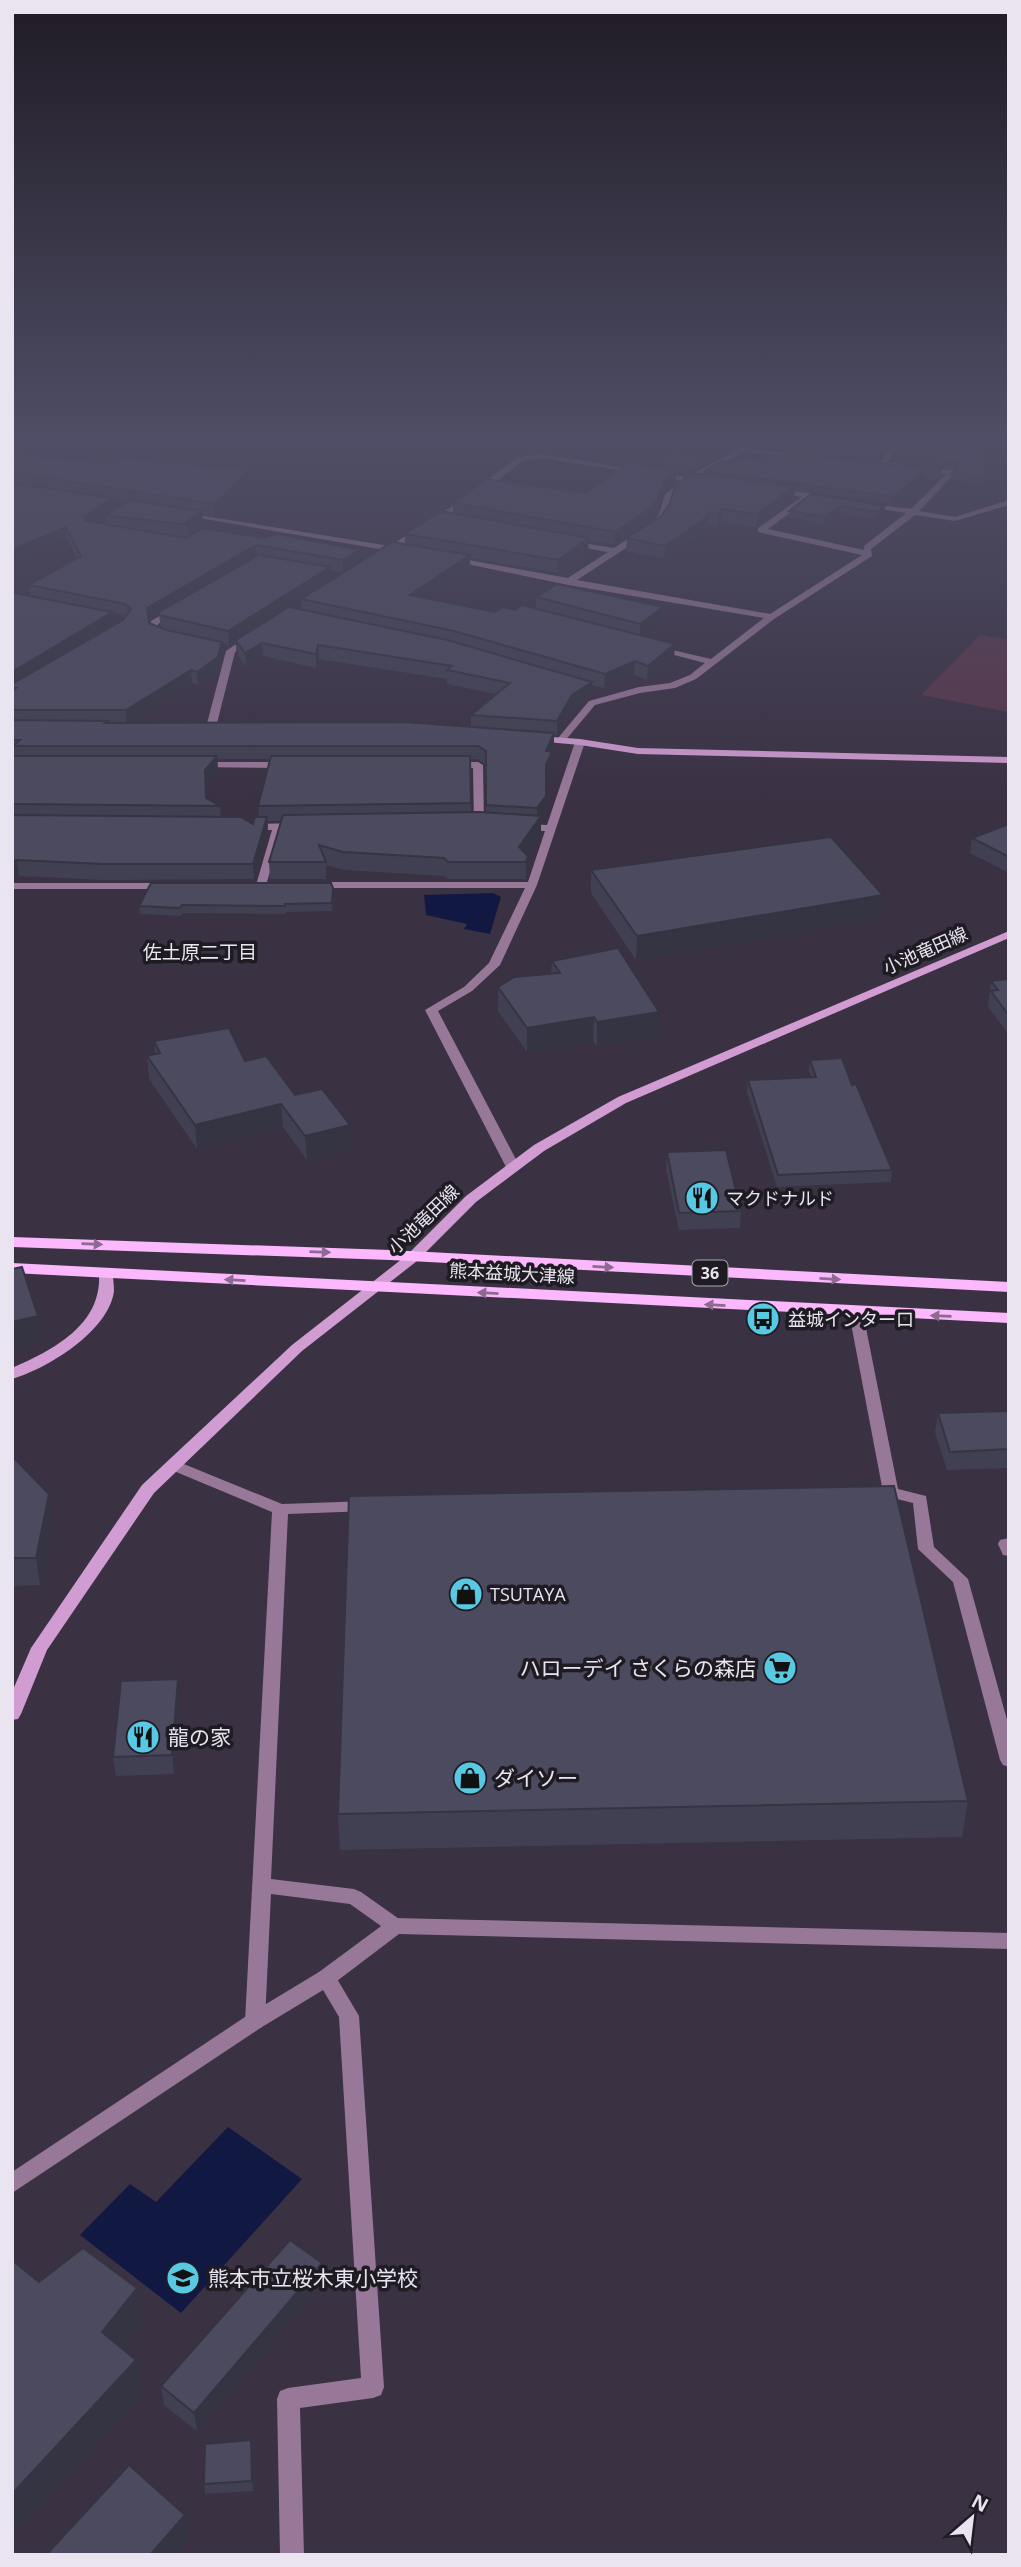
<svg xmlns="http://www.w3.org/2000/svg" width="1021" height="2567" font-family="'Open Sans','Noto Sans JP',sans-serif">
<rect width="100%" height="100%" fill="#3a3143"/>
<!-- green -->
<polygon fill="#58364a" points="980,635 1009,640 1009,712 921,695"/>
<!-- water -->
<g fill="#111942">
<polygon points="493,893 501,897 490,934 464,929 467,924 426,915 424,895"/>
<polygon points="228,2127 302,2179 181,2313 80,2235 130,2184 156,2202"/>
</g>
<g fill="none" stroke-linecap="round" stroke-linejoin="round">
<!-- lane -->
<g fill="#987899" fill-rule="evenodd">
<polygon points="856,1309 863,1313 898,1489 926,1496 934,1547 968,1579 1009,1727 1009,1767 1003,1765 1000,1760 953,1582 918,1549 913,1503 885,1496 883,1492 849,1313"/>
<polygon points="174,1460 282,1504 368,1501 374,1502 376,1506 374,1510 368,1511 288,1514 271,1879 354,1889 361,1892 402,1921 404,1926 402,1931 395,1934 388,1931 350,1904 271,1894 265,2021 262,2027 255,2029 248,2027 245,2021 272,1512 169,1469 166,1465 169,1461"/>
<polygon points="326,1970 333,1972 359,2016 384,2387 381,2395 373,2398 300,2408 304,2555 280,2555 277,2399 280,2391 288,2388 361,2378 339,2017 316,1978 319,1972"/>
</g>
<!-- street -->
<g fill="#987899" fill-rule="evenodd">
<path d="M747 442H755L748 448 803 456 799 458 743 452 696 479 698 483C673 483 671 511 658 527L577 580 770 614 862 555 758 532V528L802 497 775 493V489L809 493 831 498 827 500 810 498 768 529 864 550V546L906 513 868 507H865V503L911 509 946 474 921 471V467L952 470 956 472 919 511 955 517 1009 500V505L955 521 915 515 871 549 872 556 774 619 696 679 675 688 640 693 595 705 564 742H558V738L589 701 639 687 670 683 690 675 705 663 655 650V646L711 659 764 618 568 585 448 560 452 557 568 578 608 552 569 545V541L614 548 652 523 659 515 665 494 683 481 654 477V473L688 477 739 448Z"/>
<polygon points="894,442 901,442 888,462 903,464 903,468 879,464"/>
<polygon points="542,454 641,471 637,473 542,458 523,461 457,511 391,551 182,515 186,513 390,546 451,507 518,457"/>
<polygon points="173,608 180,610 158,624 158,630 168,634 168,638 162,638 151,633 151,621"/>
<polygon points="249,635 256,637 235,652 215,731 207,733 205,731 226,651"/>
<polygon points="580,739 585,742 537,885 500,965 472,991 438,1011 520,1167 513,1171 506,1167 425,1010 464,987 489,963 525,888 313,888 308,885 313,882 528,882 545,831 525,830 520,827 525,824 547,825 575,742"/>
<polygon points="199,762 287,762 292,765 287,768 195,767 195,763"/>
<polygon points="478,762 483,765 484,824 479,827 474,824 473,768 454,768 449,765 454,762"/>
<polygon points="298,823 303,826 302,828 283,829 266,885 261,888 257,887 256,885 272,830 252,830 247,827 252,824"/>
<polygon points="12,883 166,883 171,886 166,889 12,889"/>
<polygon points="1009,1538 1009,1556 1003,1555 998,1544 1000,1540"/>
<polygon points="395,1918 1009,1933 1009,1949 399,1934 333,1984 262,2027 12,2193 12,2172 248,2015 319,1972 388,1921"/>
</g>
<!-- secondary -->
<g fill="#d09cd1" fill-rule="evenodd">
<polygon points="538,736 580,739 638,748 1009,757 1009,763 638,754 580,745 535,741 535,737"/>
<polygon points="1009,931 1009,938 626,1103 544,1151 476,1202 417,1261 302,1351 154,1493 47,1650 21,1714 18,1719 12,1720 12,1692 31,1648 142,1485 292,1345 407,1255 466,1196 534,1145 618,1097"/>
<path d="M106 1270 113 1274C113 1279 114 1285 114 1291 109 1331 47 1369 12 1379V1368C53 1350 102 1325 99 1274Z"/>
</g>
<!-- primary -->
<g fill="#fbb8fd" fill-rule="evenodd">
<polygon points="12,1237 390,1250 1009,1282 1009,1292 390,1260 12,1247"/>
<polygon points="12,1263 1009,1313 1009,1323 12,1273"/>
</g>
</g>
<!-- wall -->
<g fill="#414052" fill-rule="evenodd">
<polygon points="790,442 879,442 878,443 885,450 880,458 789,449"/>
<path d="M12 449 24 450 25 457 248 470 249 481 226 507 214 516 202 514 203 524 188 534V536L263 538 359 550V562L343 572 330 570 331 580 405 544V534L453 513V503L584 493 660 468V464L705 465 688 474 676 472V483L662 493 657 514 650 521 614 545 588 540V551L558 573 470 558V568L426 598 494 612 536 608V597L663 607V620L642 636 674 658 647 680 634 675 604 688 592 685V696L571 709 557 735H554V746L551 752 552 766 546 778V810L541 816V833L526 854 528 856V874L526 879H448L444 876 344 870 326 865V879H270L269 862 281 821H268V833L254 879 104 880 19 876 12 877V756H14V753H12V688L30 596 29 585 77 558 67 538 12 563ZM114 500 127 502 115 509ZM105 515 106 524 94 522ZM301 599 302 610 289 607ZM112 613 126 616 123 620 71 650 113 624ZM159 614 161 628 149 623V621ZM236 641 237 657 238 655 246 667 263 656 316 668 319 659 447 679V684L496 694 471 715V727L128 723 192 683 198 685 219 670 223 655 222 643 229 645ZM217 759H270L258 806 259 817 253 824 221 817 220 806 207 798 206 785 218 771ZM470 759H478L486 765V813L471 812Z"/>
<polygon points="986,453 982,484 952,480 952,474 956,469 892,460 893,454"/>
<polygon points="767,462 941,470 940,476 937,479 923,478 894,504 795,490 794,499 756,527 721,522 717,527 708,525 703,533 664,559 626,551 627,538 661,516 705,475 705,471 734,463"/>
<polygon points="811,494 884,512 876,519 840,513 824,524 789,517 789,511"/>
<polygon points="1009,824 1009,873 970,853 972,838"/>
<polygon points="591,870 883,895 880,918 636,960 591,893"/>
<polygon points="333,888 332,911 286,912 285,914 183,913 181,916 140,914 139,906"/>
<polygon points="552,961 658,1036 597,1046 593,1041 527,1052 498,1011 498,987 551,974"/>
<polygon points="1009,979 1009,1035 988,1007 991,981"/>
<polygon points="154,1041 245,1061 295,1095 351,1148 307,1160 283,1127 197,1149 149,1079 147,1056 155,1054"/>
<polygon points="810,1060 852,1085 892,1170 891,1182 777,1187 747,1092 748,1080 811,1077 809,1071"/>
<polygon points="667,1152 741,1211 740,1228 679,1230 666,1169"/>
<polygon points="1009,1411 1009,1468 947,1470 935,1432 938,1413"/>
<polygon points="12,1456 54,1521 40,1585 12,1586"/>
<polygon points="180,1698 174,1774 116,1776 113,1757"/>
<polygon points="968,1801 962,1837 340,1850 338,1814"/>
<polygon points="322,2263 323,2282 197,2431 164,2405 161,2386"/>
<polygon points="252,2449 253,2491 205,2494 204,2484"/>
</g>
<!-- shaded-wall -->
<g fill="#353442">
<polygon points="886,444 885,450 880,458 880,452"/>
<polygon points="705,458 705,465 688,474 688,468"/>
<polygon points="248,470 249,481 226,507 214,516 213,504"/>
<polygon points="676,470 676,483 662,493 657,514 650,521 614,545 615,532 663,481"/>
<polygon points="924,471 923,478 894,504 894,497"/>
<polygon points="15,473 16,484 12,486 12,474"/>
<polygon points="795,486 794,499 756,527 757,514"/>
<polygon points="113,498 115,510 86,528 84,516"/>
<polygon points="840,506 840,513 824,524 825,517"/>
<polygon points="885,506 884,512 876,519 877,512"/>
<polygon points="722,509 721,522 717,527 718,514"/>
<polygon points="202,511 203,524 188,534 187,525 183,524"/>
<polygon points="709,512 708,525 703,533 664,559 665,546"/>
<polygon points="66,527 67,538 12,563 12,550"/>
<polygon points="589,538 588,551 558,573 558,560"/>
<polygon points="256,545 257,557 148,621 147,608"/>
<polygon points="359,550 359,562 343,572 343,560"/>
<polygon points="470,555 470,568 410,609 410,595"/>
<polygon points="330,567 331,580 229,645 228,631"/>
<polygon points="663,607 663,620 640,638 640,624"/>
<polygon points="112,612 113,624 12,686 12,672"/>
<polygon points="222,642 223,655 219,670 198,685 197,672"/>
<polygon points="237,642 238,655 237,657 236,643"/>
<polygon points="262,643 263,656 246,667 245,653"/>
<polygon points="675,644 674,658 647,680 648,666"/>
<polygon points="318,645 319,659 316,668 316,654"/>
<polygon points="635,661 634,675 604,688 605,674"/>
<polygon points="191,670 192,683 127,724 126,710"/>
<polygon points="592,682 592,696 571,709 557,735 557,721 572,695"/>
<polygon points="554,733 554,746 546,765 546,751"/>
<polygon points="552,752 552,766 546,779 546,765"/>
<polygon points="217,756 218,771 206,785 207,813 205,770"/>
<polygon points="546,796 546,810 541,816 541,833 521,862 519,847 537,822 537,808"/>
<polygon points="267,817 268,833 254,879 253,864"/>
<polygon points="528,856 528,874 526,879 526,862"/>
<polygon points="17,860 19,876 12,877 12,861"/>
<polygon points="883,895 880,918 636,960 637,936"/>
<polygon points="659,1012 658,1036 597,1046 597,1022"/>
<polygon points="594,1017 593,1041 527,1052 527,1028"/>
<polygon points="281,1104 283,1127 197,1149 195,1125"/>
<polygon points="350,1125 351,1148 307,1160 305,1136"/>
<polygon points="38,1316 42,1342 12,1349 12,1322"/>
<polygon points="49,1494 54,1521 40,1585 36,1558"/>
<polygon points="178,1679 180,1698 174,1774 172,1755"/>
<polygon points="322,2263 323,2282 197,2431 194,2413"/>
<polygon points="137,2288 143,2322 108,2366 102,2332"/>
<polygon points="136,2360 142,2393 12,2536 12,2494"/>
<polygon points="251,2440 252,2449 253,2491 252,2481"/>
<polygon points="185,2515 189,2539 175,2555 150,2555"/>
</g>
<!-- building -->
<g fill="#4c4a5f" stroke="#353442" stroke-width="2">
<polygon points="790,442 877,442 877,443 886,444 880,452 789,443"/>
<polygon points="898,445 986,453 983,477 952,474 959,468 957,463 893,454"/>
<polygon points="12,449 24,450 19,456 114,463 120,458 248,470 225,495 213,504 15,473 12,474"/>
<polygon points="675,453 705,458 688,468 660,464"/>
<polygon points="784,453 941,470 938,473 924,471 894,497 705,471 722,461 734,463 740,458 767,462 774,455 782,457"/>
<polygon points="630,463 676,470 663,481 657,501 651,508 615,532 453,503 487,479 584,493"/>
<polygon points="692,473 795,486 757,514 722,509 718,514 709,512 703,520 665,546 627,538 661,516 670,503 675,486"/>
<polygon points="12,483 113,498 84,516 85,521 186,538 203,528 263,538 277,534 359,550 343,560 256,545 147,608 149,623 166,630 222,642 218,657 197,672 191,670 126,710 12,710 12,691 16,688 12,688 12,684 123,620 131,609 125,604 29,585 81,556 66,527 12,550"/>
<polygon points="811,494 885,506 877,512 840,506 825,517 789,511"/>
<polygon points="130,500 202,511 183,524 187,525 105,515"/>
<polygon points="441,511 589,538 558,560 405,534"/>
<polygon points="392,542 470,555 410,595 494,612 503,607 515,610 522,605 675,644 648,666 635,661 605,674 454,631 301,599"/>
<polygon points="259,555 330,567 228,631 159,615 159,612"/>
<polygon points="557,584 663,607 640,624 536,597"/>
<polygon points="14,593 112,612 12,672 12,594"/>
<polygon points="289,607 447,640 592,682 572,695 557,721 471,715 510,683 447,670 452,666 318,645 316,654 262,643 245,653 237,642 236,643 236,640"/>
<polygon points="12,720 108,721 105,723 404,722 554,733 546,751 552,752 546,765 546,796 537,808 486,805 486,751 478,746 13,746 20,740 12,740"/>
<polygon points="12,756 217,756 205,770 206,798 220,806 12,804"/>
<polygon points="271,756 470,756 471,803 258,806"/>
<polygon points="479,812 541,816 519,847 528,856 526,862 448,862 444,858 343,852 319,845 326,862 269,862 283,815"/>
<polygon points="12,815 241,817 253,824 255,817 267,817 253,864 102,864 17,860 12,861"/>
<polygon points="1009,824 1009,857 972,838"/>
<polygon points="831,837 883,895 637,936 591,870"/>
<polygon points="151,883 331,883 333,888 332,903 285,904 285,906 182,905 180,908 139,906"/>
<polygon points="618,948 659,1012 597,1022 594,1017 527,1028 498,987 514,977 560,973 552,961"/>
<polygon points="1009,979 1009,1016 991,991 998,990 991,981"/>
<polygon points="229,1028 245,1061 266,1056 295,1095 322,1089 350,1125 305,1136 281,1104 195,1125 147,1056 160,1053 154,1041"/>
<polygon points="842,1058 852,1085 856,1084 892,1170 778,1175 748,1080 816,1077 810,1060"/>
<polygon points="726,1150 741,1211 679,1213 667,1152"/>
<polygon points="22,1267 38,1316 12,1322 12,1269"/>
<polygon points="1009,1411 1009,1449 950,1452 938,1413"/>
<polygon points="12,1456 49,1494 36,1558 12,1558"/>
<polygon points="894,1486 968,1801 338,1814 349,1496"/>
<polygon points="178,1679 172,1755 113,1757 121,1681"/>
<polygon points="290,2240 322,2263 194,2413 161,2386"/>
<polygon points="83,2248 137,2288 102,2332 136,2360 12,2494 12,2260 39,2282"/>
<polygon points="251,2440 252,2481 204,2484 205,2444"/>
<polygon points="129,2465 185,2515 150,2555 46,2555"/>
</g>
<!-- one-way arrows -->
<defs><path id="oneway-solid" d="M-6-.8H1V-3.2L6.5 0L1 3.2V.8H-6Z" transform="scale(1.75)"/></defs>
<g fill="#8d6a90">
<use href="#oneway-solid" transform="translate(92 1244) rotate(2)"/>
<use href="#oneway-solid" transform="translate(320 1252) rotate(2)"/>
<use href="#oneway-solid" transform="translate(603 1267) rotate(3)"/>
<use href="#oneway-solid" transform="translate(830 1279) rotate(3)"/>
<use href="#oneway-solid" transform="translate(235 1280) rotate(-177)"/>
<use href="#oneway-solid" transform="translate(488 1293) rotate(-177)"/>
<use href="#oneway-solid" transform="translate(715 1305) rotate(-177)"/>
<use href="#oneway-solid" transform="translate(941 1316) rotate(-178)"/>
</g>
<!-- sky -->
<linearGradient id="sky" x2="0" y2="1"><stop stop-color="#201b25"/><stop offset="0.55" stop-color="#4f4e66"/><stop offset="1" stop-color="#4f4e66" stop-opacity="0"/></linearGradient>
<rect width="1021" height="801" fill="url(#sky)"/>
<!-- icons -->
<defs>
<symbol id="restaurant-disc" viewBox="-11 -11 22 22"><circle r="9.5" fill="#58c9e3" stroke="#1f1b23"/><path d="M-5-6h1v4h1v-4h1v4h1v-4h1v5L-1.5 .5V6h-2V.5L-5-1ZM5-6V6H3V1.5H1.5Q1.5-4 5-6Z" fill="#111"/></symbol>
<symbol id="bus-disc" viewBox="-11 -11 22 22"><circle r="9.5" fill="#58c9e3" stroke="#1f1b23"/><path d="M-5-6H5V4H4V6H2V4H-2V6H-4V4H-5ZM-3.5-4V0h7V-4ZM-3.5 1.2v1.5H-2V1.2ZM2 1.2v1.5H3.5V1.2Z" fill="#111"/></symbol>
<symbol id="shop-disc" viewBox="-11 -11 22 22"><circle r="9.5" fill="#58c9e3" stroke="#1f1b23"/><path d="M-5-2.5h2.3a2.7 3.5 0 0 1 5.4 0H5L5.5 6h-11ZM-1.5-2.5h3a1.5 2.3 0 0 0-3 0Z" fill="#111"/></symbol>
<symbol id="supermarket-disc" viewBox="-11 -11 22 22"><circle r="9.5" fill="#58c9e3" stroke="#1f1b23"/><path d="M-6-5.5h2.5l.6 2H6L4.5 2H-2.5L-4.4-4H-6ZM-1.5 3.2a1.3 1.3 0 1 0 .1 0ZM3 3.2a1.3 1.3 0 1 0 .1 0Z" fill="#111"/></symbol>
<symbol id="school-disc" viewBox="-11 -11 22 22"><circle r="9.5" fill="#58c9e3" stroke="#1f1b23"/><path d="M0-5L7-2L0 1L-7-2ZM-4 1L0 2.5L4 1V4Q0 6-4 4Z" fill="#111"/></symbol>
</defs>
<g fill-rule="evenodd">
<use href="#restaurant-disc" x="683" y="1179" width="38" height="38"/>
<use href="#bus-disc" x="744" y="1300" width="38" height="38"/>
<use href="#shop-disc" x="447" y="1575" width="38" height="38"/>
<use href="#supermarket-disc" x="761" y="1649" width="38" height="38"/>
<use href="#restaurant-disc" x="124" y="1718" width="38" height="38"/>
<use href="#shop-disc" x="451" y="1759" width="38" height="38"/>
<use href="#school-disc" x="164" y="2259" width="38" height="38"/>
</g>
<g text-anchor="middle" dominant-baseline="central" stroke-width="7" stroke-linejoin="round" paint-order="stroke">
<!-- shield labels -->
<rect fill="#1f1b23" stroke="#aca8b2" stroke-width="2" x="692.5" y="1260.5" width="35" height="25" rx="5"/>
<g font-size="16" font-weight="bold" fill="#e9e4f0">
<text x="710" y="1273">36</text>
</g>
<!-- street labels -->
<g font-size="18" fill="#e9e4f0" stroke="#1f1b23">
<text transform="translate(925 950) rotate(-24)">小池竜田線</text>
<text transform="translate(423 1219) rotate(-44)">小池竜田線</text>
<text transform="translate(512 1273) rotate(3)">熊本益城大津線</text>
</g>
<!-- poi labels -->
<g font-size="18" fill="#e9e4f0" stroke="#1f1b23" text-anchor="start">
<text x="726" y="1198">マクドナルド</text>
<text x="788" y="1319">益城インター口</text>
<text x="490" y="1594">TSUTAYA</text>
</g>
<!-- neighbourhood labels -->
<g font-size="19" fill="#e9e4f0" stroke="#1f1b23">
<text x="200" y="952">佐土原二丁目</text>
</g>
<!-- near-poi labels -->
<g font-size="21" fill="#e9e4f0" stroke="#1f1b23" text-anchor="start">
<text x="756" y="1668" text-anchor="end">ハローデイ さくらの森店</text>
<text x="168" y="1737">龍の家</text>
<text x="494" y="1778">ダイソー</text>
<text x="208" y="2278">熊本市立桜木東小学校</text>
</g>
</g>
<!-- border -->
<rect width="1021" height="2567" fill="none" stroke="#e9e4f0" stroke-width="28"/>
<!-- north arrow -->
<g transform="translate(972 2518) rotate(28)" stroke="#1f1b23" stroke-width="5" paint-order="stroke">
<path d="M0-5L12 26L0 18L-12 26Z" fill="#e9e4f0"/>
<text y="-10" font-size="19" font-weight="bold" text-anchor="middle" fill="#e9e4f0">N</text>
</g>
</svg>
